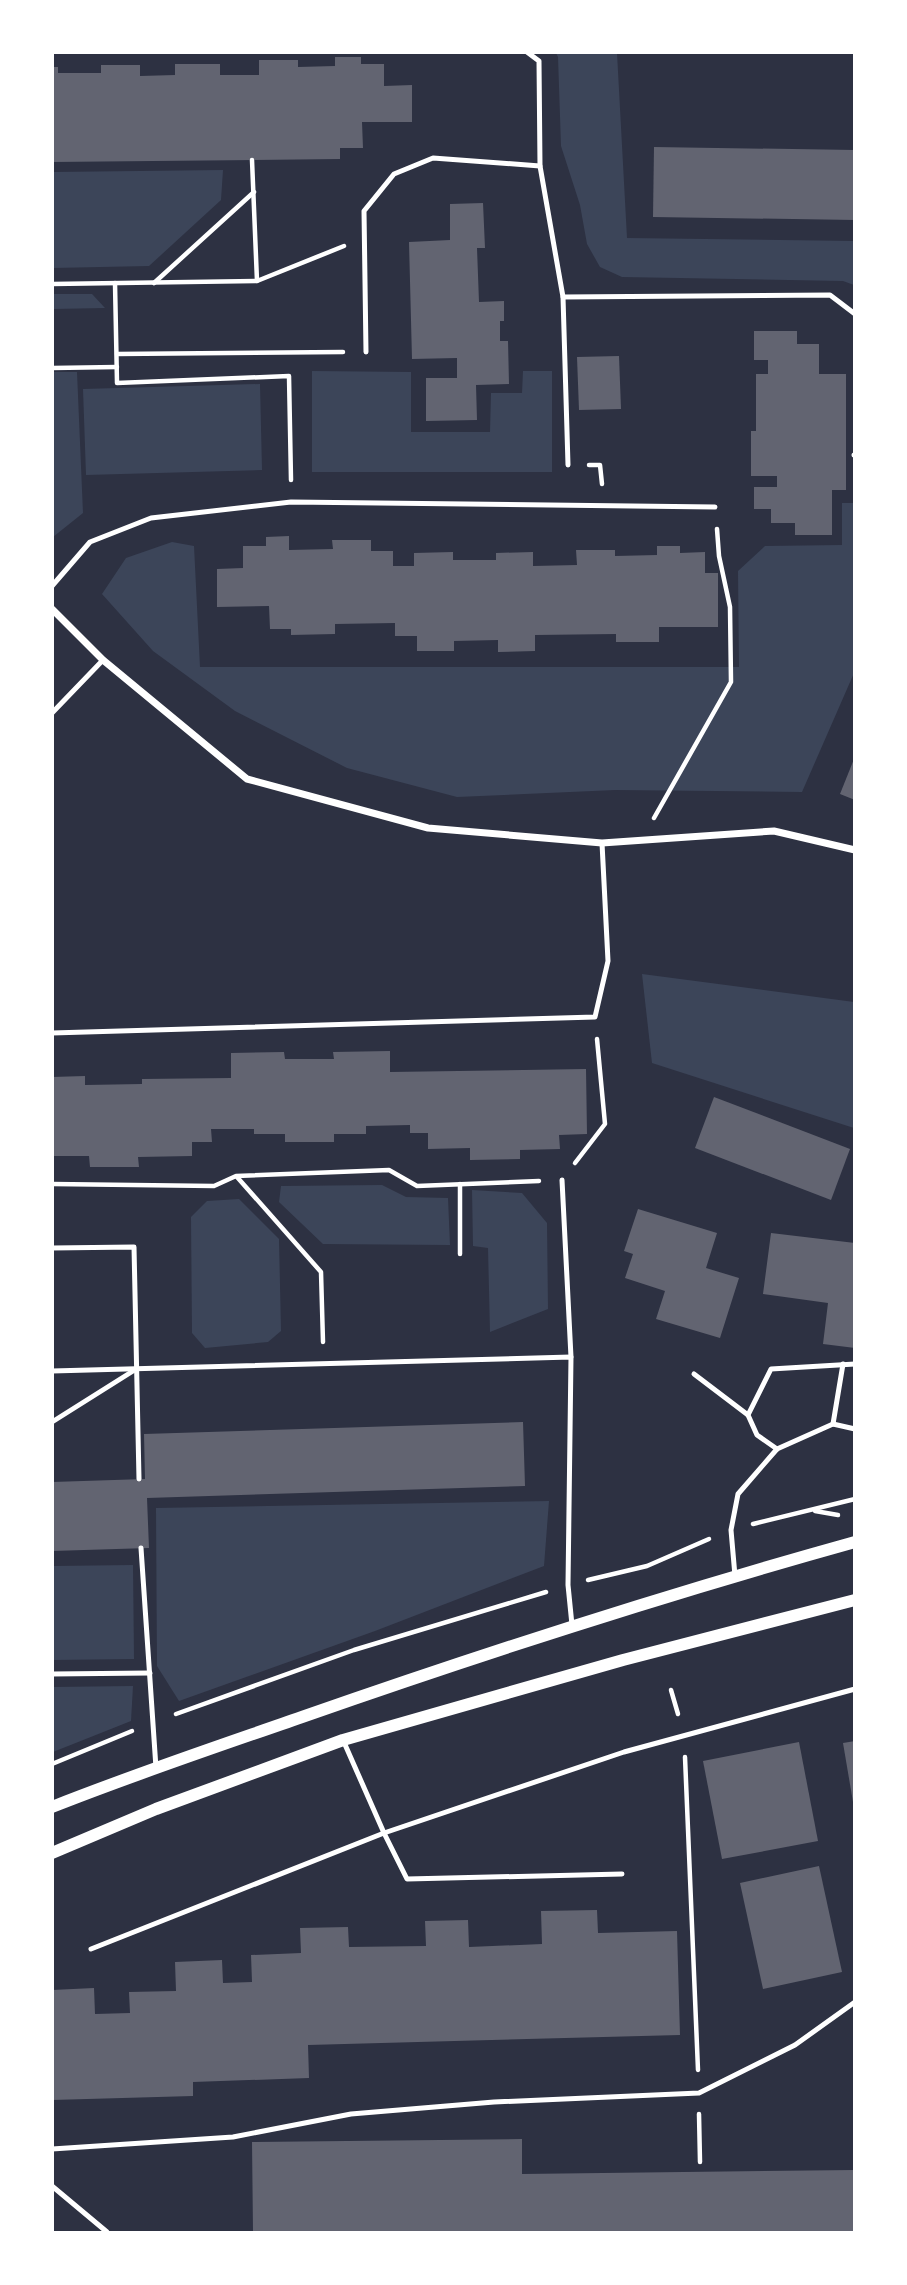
<svg xmlns="http://www.w3.org/2000/svg" width="907" height="2285" font-family="Commissioner,sans-serif">
<rect width="100%" height="100%" fill="#2d3142"/>
<!-- green -->
<g fill="#3c4559">
<polygon points="556,53 617,53 627,238 854,241 854,285 843,281 622,277 600,267 587,244 580,205 561,146 558,57"/>
<polygon points="223,170 221,200 149,266 53,268 53,172"/>
<polygon points="53,294 92,294 105,308 53,309"/>
<polygon points="312,371 411,372 411,432 490,432 491,393 522,393 523,371 552,371 552,472 312,472"/>
<polygon points="53,372 77,372 83,513 53,537"/>
<polygon points="260,384 262,470 86,475 83,389"/>
<polygon points="842,503 854,503 854,673 802,792 615,790 457,797 347,768 235,711 153,651 102,594 126,558 172,542 194,546 200,667 739,667 738,571 765,546 842,545"/>
<polygon points="642,974 854,1002 854,1128 652,1063"/>
<polygon points="382,1185 406,1197 448,1198 450,1245 323,1244 279,1202 281,1186"/>
<polygon points="472,1190 522,1193 547,1223 548,1309 490,1332 488,1248 473,1246"/>
<polygon points="239,1199 279,1239 281,1331 268,1342 205,1348 192,1333 191,1217 207,1201"/>
<polygon points="549,1501 544,1566 375,1631 179,1701 157,1666 156,1508"/>
<polygon points="133,1565 134,1659 53,1660 53,1566"/>
<polygon points="133,1686 131,1721 53,1752 53,1687"/>
</g>
<!-- building -->
<g fill="#626471">
<polygon points="335,57 361,57 361,64 384,64 384,86 412,85 412,122 362,122 363,148 340,148 340,159 52,162 52,67 58,67 58,73 101,73 101,65 140,65 140,76 175,75 175,64 220,64 220,75 259,75 259,60 298,60 298,67 335,66"/>
<polygon points="654,147 855,150 855,220 653,217"/>
<polygon points="483,203 485,248 477,248 479,302 504,301 504,321 500,321 500,341 508,341 509,384 476,385 477,420 426,421 426,378 457,378 457,358 412,359 409,242 450,240 450,204"/>
<polygon points="754,331 797,331 797,344 819,344 819,374 846,374 846,490 832,490 832,535 795,535 795,523 771,523 771,509 754,509 754,487 777,487 777,476 751,476 751,431 756,431 756,374 768,374 768,360 754,360"/>
<polygon points="619,356 621,409 579,410 577,357"/>
<polygon points="289,536 289,550 333,549 332,540 371,540 371,551 393,551 393,566 414,566 414,553 453,552 453,560 496,560 496,553 533,552 533,566 577,565 576,550 615,550 615,556 657,555 657,546 680,546 680,553 705,552 705,573 718,573 718,627 659,627 659,642 616,642 616,634 535,635 535,651 498,652 498,640 454,641 454,651 417,651 417,636 395,636 395,623 335,624 335,634 291,635 291,629 270,629 269,606 217,607 217,569 243,568 243,546 266,546 266,537"/>
<polygon points="854,759 855,759 855,800 840,794"/>
<polygon points="390,1051 390,1072 586,1069 587,1134 559,1135 560,1149 520,1150 520,1159 470,1160 470,1148 428,1149 428,1133 410,1133 410,1125 366,1126 366,1134 334,1134 334,1142 285,1142 285,1134 254,1134 254,1129 211,1129 212,1142 192,1142 192,1156 138,1157 139,1167 90,1167 89,1156 52,1156 52,1077 85,1076 85,1085 142,1084 142,1079 231,1078 231,1053 284,1052 285,1059 334,1059 333,1052"/>
<polygon points="714,1097 850,1149 831,1200 695,1148"/>
<polygon points="638,1209 717,1233 706,1268 739,1278 720,1338 656,1319 665,1291 625,1278 633,1254 624,1251"/>
<polygon points="771,1233 855,1243 855,1348 823,1344 828,1303 763,1294"/>
<polygon points="523,1422 525,1486 147,1498 149,1548 52,1551 52,1482 145,1479 144,1434"/>
<polygon points="855,1741 855,1802 853,1802 843,1743"/>
<polygon points="799,1742 818,1841 722,1859 703,1761"/>
<polygon points="819,1866 842,1972 763,1989 740,1883"/>
<polygon points="597,1910 598,1933 677,1931 680,2035 308,2045 309,2078 193,2082 193,2096 52,2100 52,1990 94,1988 95,2014 130,2013 129,1992 176,1991 175,1962 222,1960 223,1983 252,1982 251,1955 301,1953 300,1928 348,1927 349,1947 426,1946 425,1921 468,1920 469,1947 542,1944 541,1911"/>
<polygon points="522,2139 522,2174 855,2170 855,2232 253,2232 252,2142"/>
</g>
<g fill="none" stroke-linecap="round" stroke-linejoin="round">
<!-- path -->
<g stroke="#fff" stroke-width="4.5">
<polyline points="252,160 257,281"/>
<polyline points="115,283 117,383 289,376 291,480"/>
<polyline points="154,283 254,192"/>
<polyline points="52,284 257,281 344,246"/>
<polyline points="117,354 343,352"/>
<polyline points="52,368 117,367"/>
<polyline points="589,465 600,465 602,484"/>
<polyline points="654,818 731,682 730,607 719,556 717,529"/>
<polyline points="575,1163 605,1124 597,1039"/>
<polyline points="237,1177 321,1272 323,1342"/>
<polyline points="52,1184 214,1186 236,1176 389,1170 417,1186 539,1181"/>
<polyline points="460,1184 460,1254"/>
<polyline points="815,1511 838,1515"/>
<polyline points="753,1524 855,1499"/>
<polyline points="588,1580 647,1566 709,1539"/>
<polyline points="671,1690 678,1714"/>
<polyline points="176,1714 354,1650 546,1592"/>
<polyline points="685,1757 698,2070"/>
<polyline points="52,1764 132,1731"/>
<polyline points="699,2114 700,2162"/>
</g>
<!-- service -->
<g stroke="#fff" stroke-width="5">
<polyline points="527,52 539,61 540,166 563,297 568,465"/>
<polyline points="563,297 830,295 855,314"/>
<polyline points="366,352 364,211 394,174 433,158 540,166"/>
<polyline points="854,455 855,455"/>
<polyline points="52,586 90,542 151,518 291,502 715,507"/>
<polyline points="52,713 103,660"/>
<polyline points="52,1033 595,1017 608,961 602,843"/>
<polyline points="562,1180 571,1357"/>
<polyline points="52,1248 134,1247 139,1479"/>
<polyline points="52,1371 571,1357 568,1585 572,1625"/>
<polyline points="694,1374 748,1415"/>
<polyline points="52,1422 133,1371"/>
<polyline points="833,1424 843,1364"/>
<polyline points="777,1449 757,1435 748,1415 771,1369 855,1364"/>
<polyline points="141,1548 156,1768"/>
<polyline points="735,1576 731,1530 738,1494 777,1449 833,1424 855,1429"/>
<polyline points="52,1674 150,1673"/>
<polyline points="343,1740 384,1833 407,1879 622,1874"/>
<polyline points="91,1949 384,1833 624,1752 855,1689"/>
<polyline points="52,2149 233,2137 351,2114 494,2102 699,2093 795,2045 855,2002"/>
<polyline points="52,2186 107,2232"/>
</g>
<!-- minor -->
<polyline stroke="#fff" stroke-width="7" points="52,609 103,660 247,779 428,828 602,843 774,831 855,850"/>
<!-- tertiary -->
<g stroke="#fff" stroke-width="12">
<path d="M52 1807C135 1774 219 1746 302 1717 485 1653 668 1594 855 1542"/>
<polyline points="52,1853 156,1809 343,1740 623,1660 855,1600"/>
</g>
</g>
<!-- border -->
<rect width="907" height="2285" fill="none" stroke="#ffffff" stroke-width="108"/>
</svg>
